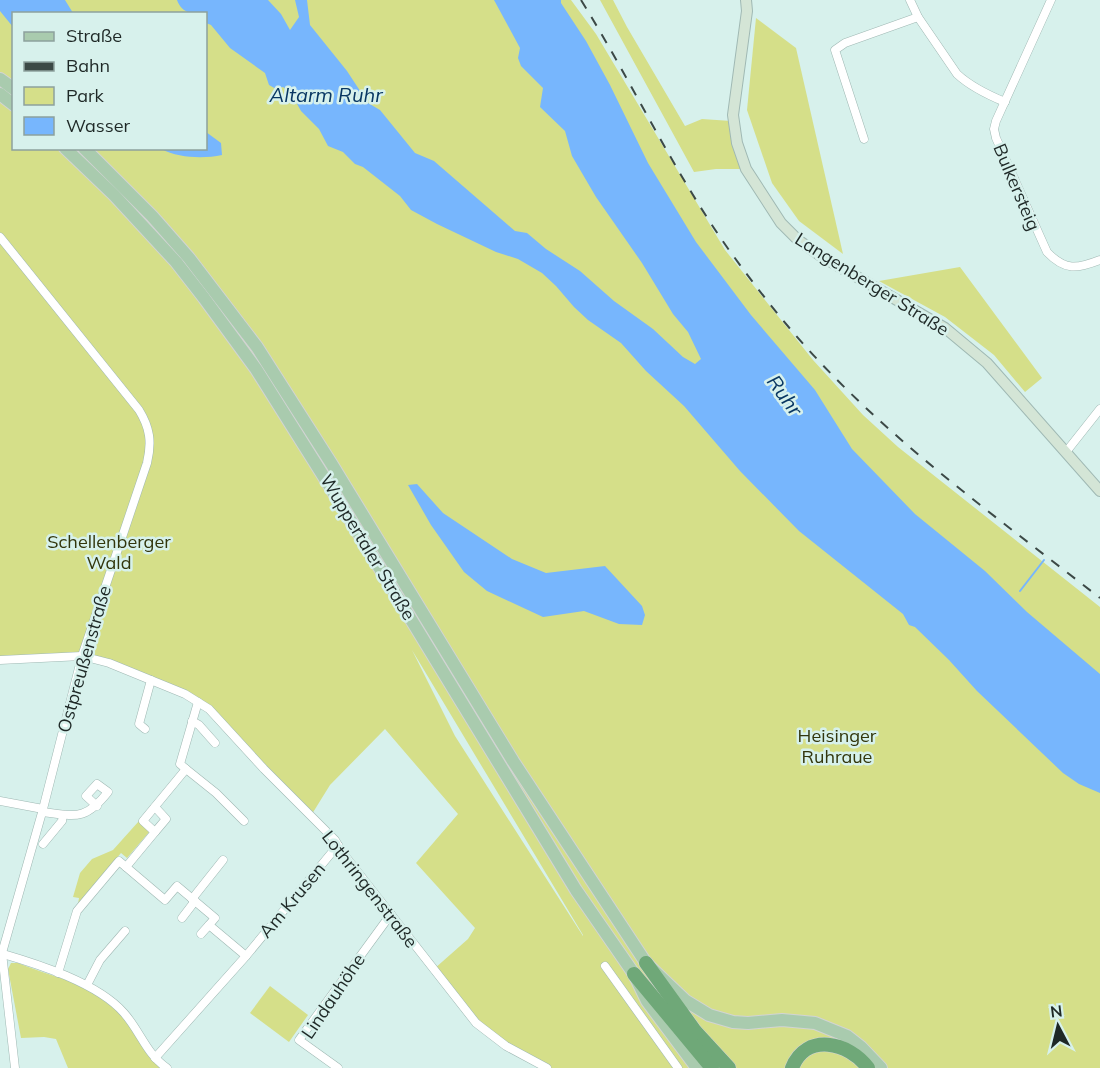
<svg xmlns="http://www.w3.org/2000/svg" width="1100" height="1068" font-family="Mulish,sans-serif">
<rect width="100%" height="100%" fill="#d7f1ec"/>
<!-- green -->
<g fill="#d5df89" fill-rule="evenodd">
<path d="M0 0H571L596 34 725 250 813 360 863 415 898 447 1100 607V1068H549L485 1029 434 969 468 939 475 928 416 863 458 814 385 729 330 785 312 814 210 709 97 658H0ZM14 14H206V148H14ZM412 650 583 935V936L455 736Z"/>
<polygon points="600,0 613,0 627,27 685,126 702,119 731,121 745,169 716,169 694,172"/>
<polygon points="756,18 796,48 843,254 799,221 772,183 747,110"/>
<polygon points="960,267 1042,378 1025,392 994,355 945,317 879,281"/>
<polygon points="139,821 150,831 127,858 121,853 78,904 79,898 73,897 80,873 92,859 113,850"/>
<path d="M11 963H18C40 972 63 978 84 987 119 1003 139 1038 161 1068H68L56 1039 44 1037 21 1038 8 969Z"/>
<polygon points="270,986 308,1015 289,1042 250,1013"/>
</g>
<!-- water -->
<g fill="#77b6fd">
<polygon points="0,0 65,0 73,13 14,14 13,27 0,11"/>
<path d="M177 0H268L281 14 290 30 299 17 295 0H307L310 25 347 71 368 103 380 110 415 153 434 161 515 231 527 233 546 249 580 271 614 301 653 329 683 357 695 364 701 359 688 332 673 314 642 263 596 197 572 156 565 131 540 107 543 88 521 66 518 58 520 48 494 0H561V3L586 41 610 85 648 163 696 242 751 315 815 390 852 449 915 514 985 571 1027 612 1100 674V793L1079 784 1063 773 977 691 949 660 915 627 909 625 903 614 799 531 740 471 684 406 646 371 621 343 588 320 574 307 556 286 542 273 518 259 496 252 437 224 411 210 400 196 363 167 355 164 343 152 328 146 319 129 301 111 291 93 283 87 276 89 269 85 265 73 230 48 211 25 206 23V14C193 14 182 14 177 0Z"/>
<path d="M206 132 221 143 222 155C203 159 179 158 161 149L206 148Z"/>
<polygon points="417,484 443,513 512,559 546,573 605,566 642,606 645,615 642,625 619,624 584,611 543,617 487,591 464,572 431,525 408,485"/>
</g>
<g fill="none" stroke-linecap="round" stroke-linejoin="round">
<!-- stream -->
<polyline stroke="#77b6fd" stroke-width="2" points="1020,591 1044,560"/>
<defs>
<g id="street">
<path d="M910 0 918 17 957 74C971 87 988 95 1005 102"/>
<path d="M1051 0 996 121 994 129 996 138 1047 252C1065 271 1077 269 1100 260"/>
<polyline points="864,139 835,50 845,43 918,17"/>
<path d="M0 237 139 410C150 428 152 442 147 463L82 656 43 809 2 953 15 1068"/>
<polyline points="1066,452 1100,409"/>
<polyline points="0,660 82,656 109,663 185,694 209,709 264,769 335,840 342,852 476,1023 506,1046 547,1068"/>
<polyline points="192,721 199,725 215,743"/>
<polyline points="145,729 139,724 151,680"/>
<polyline points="186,769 216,793 244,821"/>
<polyline points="0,801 43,809"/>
<polyline points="155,807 166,819 155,832"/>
<path d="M42 812C76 816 85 821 108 792L97 784 86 796 97 806"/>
<polyline points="43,844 62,821 63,815"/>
<polyline points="126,867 155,832 143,821 186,769 180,764 198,702"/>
<polyline points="192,899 223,860"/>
<polyline points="182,918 195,901"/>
<polyline points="201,934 209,925"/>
<path d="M0 953C38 964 98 983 124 1013 140 1031 147 1055 167 1068"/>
<polyline points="605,966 678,1068"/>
<polyline points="58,973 77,911 119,861 165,900 177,886 215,918 209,925 246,956"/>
<polyline points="87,985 100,960 125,931"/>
<polyline points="155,1058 246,956 338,845"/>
<polyline points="338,1068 299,1040 391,914"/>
</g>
<polyline id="secondary" points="746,0 747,11 733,115 737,143 746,169 781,223 798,240 821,256 945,328 987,363 1100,491"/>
<g id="primary">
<polyline points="0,79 14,89"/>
<polyline points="0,94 14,105"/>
<polyline points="65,148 114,195 176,262 204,298 256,369 329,485 576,890 634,974 647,1001 697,1068"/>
<polyline points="84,148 152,216 189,258 257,347 331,463 513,761 646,963 686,1001 709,1015 733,1022 748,1023 782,1020 815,1023 847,1036 861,1047 881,1068"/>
</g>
<g id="highway">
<polyline points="646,963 695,1031 729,1068"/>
<polyline points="634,974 712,1068"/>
<path d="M792 1068C806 1032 849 1042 868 1068"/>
</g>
</defs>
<!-- street casing -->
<use href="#street" stroke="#9fb8b3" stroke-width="9"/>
<!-- secondary casing -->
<use href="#secondary" stroke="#9fb8b3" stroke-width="12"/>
<!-- primary casing -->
<use href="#primary" stroke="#d2d4d4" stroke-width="14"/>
<!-- highway casing -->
<use href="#highway" stroke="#d2d4d4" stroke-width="15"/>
<!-- street -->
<use href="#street" stroke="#fff" stroke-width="8"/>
<!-- secondary -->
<use href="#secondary" stroke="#d4e5d6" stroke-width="10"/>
<!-- primary -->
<use href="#primary" stroke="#a9cbae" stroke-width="12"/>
<!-- highway -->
<use href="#highway" stroke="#6fa878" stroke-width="14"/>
<!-- rail -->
<path stroke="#3c4946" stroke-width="2" stroke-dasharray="10 10" stroke-linecap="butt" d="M581 0C632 82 673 171 729 250 756 287 785 325 817 359 901 449 1003 522 1100 598"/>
</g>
<g text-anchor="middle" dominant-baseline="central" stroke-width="5" stroke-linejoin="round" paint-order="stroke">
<!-- street labels -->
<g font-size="18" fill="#1e2826" stroke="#d7f1ec">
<text transform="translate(1017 187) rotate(67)">Bulkersteig</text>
<text transform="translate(872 284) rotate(32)">Langenberger Straße</text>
<text transform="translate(368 547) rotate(59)">Wuppertaler Straße</text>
<text transform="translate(84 659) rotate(-74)">Ostpreußenstraße</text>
<text transform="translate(370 889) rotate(52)">Lothringenstraße</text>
<text transform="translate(292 900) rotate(-50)">Am Krusen</text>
<text transform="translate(333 996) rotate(-56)">Lindauhöhe</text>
</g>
<!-- park labels -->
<g font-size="18" fill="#32360c" stroke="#d7f1ec">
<text x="109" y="541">Schellenberger<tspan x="109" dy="21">Wald</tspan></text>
<text x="837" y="735">Heisinger<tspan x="837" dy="21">Ruhraue</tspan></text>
</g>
<!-- water labels -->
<g font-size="20" font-style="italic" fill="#093763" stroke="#d7f1ec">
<text x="326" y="94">Altarm Ruhr</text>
<text transform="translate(785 395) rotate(54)">Ruhr</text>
</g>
</g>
<!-- legend -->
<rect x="12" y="12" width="195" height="138" fill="#d7f1ec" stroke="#8da19d" stroke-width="1.5"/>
<rect x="24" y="32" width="30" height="9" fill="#a9cbae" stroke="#8da19d" stroke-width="1.5"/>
<text x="66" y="42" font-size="18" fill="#1e2826">Straße</text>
<rect x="24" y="62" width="30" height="9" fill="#3c4946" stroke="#8da19d" stroke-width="1.5"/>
<text x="66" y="72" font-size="18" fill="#1e2826">Bahn</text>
<rect x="24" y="87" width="30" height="18" fill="#d5df89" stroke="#8da19d" stroke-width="1.5"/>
<text x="66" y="102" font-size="18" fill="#1e2826">Park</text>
<rect x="24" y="117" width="30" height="18" fill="#77b6fd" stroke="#8da19d" stroke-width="1.5"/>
<text x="66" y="132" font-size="18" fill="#1e2826">Wasser</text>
<!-- north arrow -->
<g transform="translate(1058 1026) rotate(353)" stroke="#d7f1ec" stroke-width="4.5" paint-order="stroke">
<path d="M0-4.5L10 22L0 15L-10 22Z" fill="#1e2826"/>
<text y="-9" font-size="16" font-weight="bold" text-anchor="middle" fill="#1e2826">N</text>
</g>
</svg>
